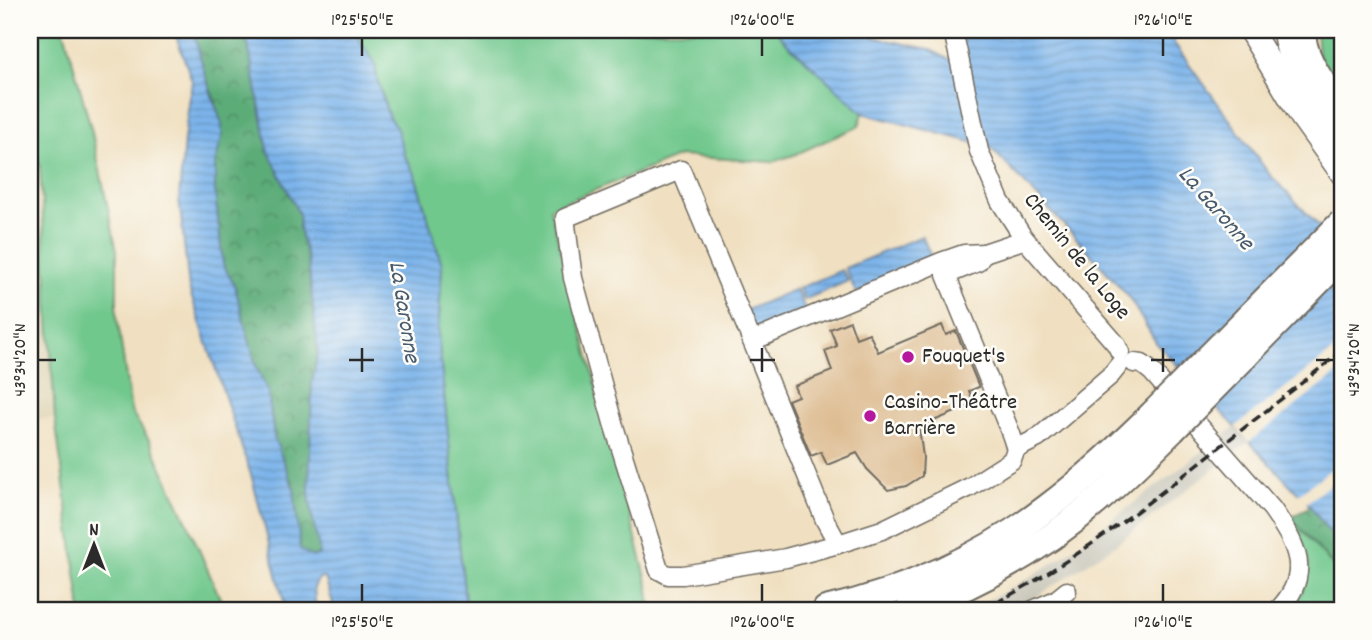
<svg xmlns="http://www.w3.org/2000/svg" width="1372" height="640" font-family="Dekko,sans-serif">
<defs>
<pattern id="forest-crowns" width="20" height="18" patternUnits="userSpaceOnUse" patternTransform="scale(1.75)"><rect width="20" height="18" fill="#5cac78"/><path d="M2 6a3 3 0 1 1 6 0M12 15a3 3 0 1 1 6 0" fill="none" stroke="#4c8c63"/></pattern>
<pattern id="water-rules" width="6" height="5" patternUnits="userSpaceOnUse" patternTransform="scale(1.75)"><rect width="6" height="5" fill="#7bb4eb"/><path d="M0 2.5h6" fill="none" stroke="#6593bf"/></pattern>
</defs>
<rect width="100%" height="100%" fill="#fdfcf7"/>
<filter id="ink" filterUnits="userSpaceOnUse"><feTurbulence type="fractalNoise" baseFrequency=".0143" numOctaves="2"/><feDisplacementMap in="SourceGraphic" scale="14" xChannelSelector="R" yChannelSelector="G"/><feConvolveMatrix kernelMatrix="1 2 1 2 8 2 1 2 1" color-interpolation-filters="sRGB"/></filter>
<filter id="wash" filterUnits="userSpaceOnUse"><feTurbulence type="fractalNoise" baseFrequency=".00686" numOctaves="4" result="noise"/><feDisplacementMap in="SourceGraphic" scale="28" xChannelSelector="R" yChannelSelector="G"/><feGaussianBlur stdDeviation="1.57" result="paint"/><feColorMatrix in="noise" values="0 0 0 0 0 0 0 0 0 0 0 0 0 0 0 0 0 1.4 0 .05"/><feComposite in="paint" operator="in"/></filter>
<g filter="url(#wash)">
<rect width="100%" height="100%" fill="#f0e0c1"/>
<!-- built -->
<polygon fill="#ded4b4" points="30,124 40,167 55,419 30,420"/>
<!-- railway -->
<polygon fill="#c7c5b8" points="1235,427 1249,442 1115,545 1041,594 1007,610 966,610 1009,590 1061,558"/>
<!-- green -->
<g fill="#71c88d" stroke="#4e7a5c" stroke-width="2">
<polygon points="30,30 64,30 91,128 117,251 117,316 131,411 149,440 188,524 225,610 81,610 55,419 40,167 30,124"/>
<polygon points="360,30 777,30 785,41 863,113 859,126 794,155 772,162 680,156 550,208 649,589 650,603 586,610 466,610 438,335 442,265 414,172 405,156 396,127 389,118 377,79 375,63 360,42"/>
<polygon points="1316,30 1327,30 1331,37 1342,40 1342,97 1318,55"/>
<path d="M1291 518 1342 576V610H1291C1318 571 1310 559 1291 518Z"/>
</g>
<!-- forest -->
<g fill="url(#forest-crowns)" stroke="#446c52" stroke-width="2">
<polygon points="193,30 242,30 248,44 268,150 299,214 299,228 308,261 318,352 312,382 309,493 320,554 312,557 300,550 294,489 274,437 268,392 256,366 235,287 223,264 215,193 215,164 222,137 216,103 206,78"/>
<polygon points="1310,506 1342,549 1342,576 1291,518"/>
</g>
<!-- water -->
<g fill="url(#water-rules)" stroke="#53708b" stroke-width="2">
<polygon points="174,30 193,30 206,78 222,124 222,137 215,164 215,193 223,264 235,287 256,366 268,392 274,437 294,489 300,549 312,557 320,554 313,521 309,493 312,382 318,352 308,261 299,228 299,214 268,150 248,44 242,30 360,30 360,42 375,63 377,79 389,118 396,126 405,156 414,172 442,265 438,335 466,610 335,610 325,578 319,578 314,587 316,610 286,610 252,478 189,289 179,198 184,140 192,81"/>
<polygon points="777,30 854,30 882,39 929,49 950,60 963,36 964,30 1173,30 1174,43 1270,175 1342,250 1342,549 1310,506 1157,344 1128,296 1080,242 990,147 863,113 785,41"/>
<polygon points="922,236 933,261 856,293 845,268"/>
<polygon points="842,270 848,281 804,300 799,288"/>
<polygon points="796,289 807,314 756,335 746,310"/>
</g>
<!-- pier -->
<g fill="#f0e0c1">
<polygon points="1342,344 1342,370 1249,442 1235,427"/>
<polygon points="1342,461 1342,475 1304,505 1296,496"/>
</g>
<g id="blocks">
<!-- building -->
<polygon fill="#ddbc91" points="850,321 856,338 869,333 878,352 942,325 946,335 956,331 979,387 969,391 975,404 919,427 923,457 922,476 906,486 888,490 867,469 857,453 827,465 821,452 811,456 788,400 798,396 794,386 832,371 825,351 837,346 830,329"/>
</g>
</g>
<g filter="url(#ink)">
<use href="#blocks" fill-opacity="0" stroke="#706a60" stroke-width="2"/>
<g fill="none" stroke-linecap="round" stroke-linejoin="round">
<defs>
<g id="minor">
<polyline points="953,30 979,151 1000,201 1023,237 1116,344 1120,352"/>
<polygon points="984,253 978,262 946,275 1011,434 1016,449 1012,460 970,487 882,530 838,544 825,520 752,341 941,262 964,254"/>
<polyline points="975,256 1017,242 1023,237"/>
<polyline points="752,341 681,170 565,218 573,278 613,423 659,570 668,575 683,575 786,558 838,544"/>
<path d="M1134 363 1142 364 1152 372 1272 509C1297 545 1313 574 1278 610"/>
<polyline points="1016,449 1038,438 1111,375 1119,365"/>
<polyline points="1033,610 1056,600 1067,591"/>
</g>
<g id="major">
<polyline points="1250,30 1302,117 1342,173"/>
<path d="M1284 30C1290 75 1316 104 1342 141"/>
</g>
<g id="highway">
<path d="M1302 30C1302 61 1326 87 1342 112"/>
<path d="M826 610C905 592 983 557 1047 508 1086 479 1120 446 1155 412"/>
<path d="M909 610C977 585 1044 548 1098 500 1124 478 1148 454 1172 430"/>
</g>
</defs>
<!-- minor casing -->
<use href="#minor" stroke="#706a60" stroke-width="21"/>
<!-- major casing -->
<use href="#major" stroke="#706a60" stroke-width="26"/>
<!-- highway casing -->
<use href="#highway" stroke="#706a60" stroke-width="30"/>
<!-- minor -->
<use href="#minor" stroke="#fff" stroke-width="18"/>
<!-- major -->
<use href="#major" stroke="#fff" stroke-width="23"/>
<!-- highway -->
<use href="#highway" stroke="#fff" stroke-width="26"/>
<!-- rail -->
<path stroke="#2b2b2b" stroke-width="3.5" stroke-dasharray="10 5" stroke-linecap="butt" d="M982 610C1063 569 1132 516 1203 460 1249 424 1296 388 1342 351"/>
<defs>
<g id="highway-bridge">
<polyline points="1155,412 1342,223"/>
<polyline points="1172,430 1342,257"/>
</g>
</defs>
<!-- highway-bridge casing -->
<use href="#highway-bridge" stroke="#706a60" stroke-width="30" stroke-linecap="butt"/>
<!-- highway-bridge -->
<use href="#highway-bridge" stroke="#fff" stroke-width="26"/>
</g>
</g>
<!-- ticks -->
<path fill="none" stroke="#2b2b2b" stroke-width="2.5" d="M362 38V56M762 38V56M1163 38V56M362 348V372M762 348V372M1163 348V372M38 360H56M349 360H374M750 360H775M1151 360H1175M1316 360H1334M362 584V602M762 584V602M1163 584V602"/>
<!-- markers -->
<g fill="#b5179e" stroke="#fdfcf7" stroke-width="2.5">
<circle cx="908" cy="357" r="7"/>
<circle cx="870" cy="416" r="7"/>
</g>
<g text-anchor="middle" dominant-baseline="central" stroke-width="5" stroke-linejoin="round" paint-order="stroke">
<!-- street labels -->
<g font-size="23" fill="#2b2b2b" stroke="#fdfcf7">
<text transform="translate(1076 257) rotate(51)">Chemin de la Loge</text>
</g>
<!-- poi labels -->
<g font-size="23" fill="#2b2b2b" stroke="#fdfcf7" text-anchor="start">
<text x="922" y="357">Fouquet's</text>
<text x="884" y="403">Casino-Théâtre<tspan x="884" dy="26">Barrière</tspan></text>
</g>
<!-- water labels -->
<g font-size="24" font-style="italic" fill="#475b6e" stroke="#fdfcf7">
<text transform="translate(1215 209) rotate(49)">La Garonne</text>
<text transform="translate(403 312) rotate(81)">La Garonne</text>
</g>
</g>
<!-- margin -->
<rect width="1372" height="640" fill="none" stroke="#fdfcf7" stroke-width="77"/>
<!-- north arrow -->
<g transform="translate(94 545)" stroke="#fdfcf7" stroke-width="5" paint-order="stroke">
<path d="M0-5L12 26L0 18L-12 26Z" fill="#2b2b2b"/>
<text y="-10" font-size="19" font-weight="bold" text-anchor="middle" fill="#2b2b2b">N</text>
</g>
<rect x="38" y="38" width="1296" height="564" fill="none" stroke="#2b2b2b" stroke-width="2.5"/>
<g font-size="18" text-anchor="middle" fill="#2b2b2b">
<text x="362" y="25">1°25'50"E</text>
<text x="762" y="25">1°26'00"E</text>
<text x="1163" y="25">1°26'10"E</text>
<text transform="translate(19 360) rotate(-90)" y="6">43°34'20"N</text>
<text transform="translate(1353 360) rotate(-90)" y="6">43°34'20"N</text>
<text x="362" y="627">1°25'50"E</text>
<text x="762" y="627">1°26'00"E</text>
<text x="1163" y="627">1°26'10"E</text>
</g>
</svg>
